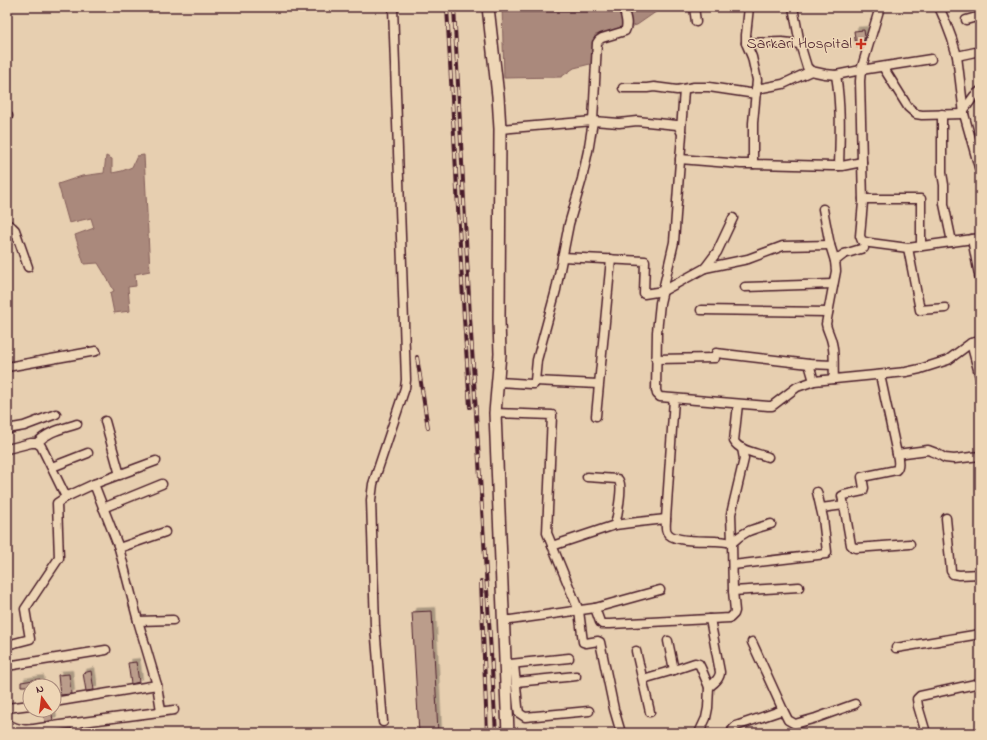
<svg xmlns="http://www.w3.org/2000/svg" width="987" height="740" font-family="'Indie Flower',sans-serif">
<defs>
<filter id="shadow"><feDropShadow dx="3.5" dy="-3.5" stdDeviation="0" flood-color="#0004"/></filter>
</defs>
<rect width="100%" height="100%" fill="#e7cfb0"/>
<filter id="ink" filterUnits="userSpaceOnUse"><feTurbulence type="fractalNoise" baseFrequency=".025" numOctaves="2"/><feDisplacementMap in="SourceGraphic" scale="8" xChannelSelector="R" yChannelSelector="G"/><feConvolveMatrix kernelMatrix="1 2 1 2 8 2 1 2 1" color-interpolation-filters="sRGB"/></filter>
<g filter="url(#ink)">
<!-- water -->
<g fill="#aa897b" stroke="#845f5b">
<polygon points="502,7 663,7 637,25 595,35 594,63 574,68 561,77 504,78"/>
<polygon points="144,155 150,271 135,274 136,286 128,287 130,311 114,313 110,293 114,291 110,283 98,263 84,264 75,235 94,228 91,218 69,223 58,184 82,176 104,173 106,156 112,159 112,173 122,171 132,167 137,156"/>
</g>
<!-- building -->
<g fill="#bb9d8b" stroke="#4a1f2b" filter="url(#shadow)">
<polygon points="864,30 865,37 862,46 856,47 854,31"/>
<polygon points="432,611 438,733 419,733 412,612"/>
<polygon points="136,662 139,682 131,684 128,663"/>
<polygon points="91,671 94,690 86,691 83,673"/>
<polygon points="69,674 71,694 60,695 58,675"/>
<polygon points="40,679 41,686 21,686 21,682"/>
<polygon points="43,710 51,710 53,720 45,722"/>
</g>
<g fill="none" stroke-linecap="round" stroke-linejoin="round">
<defs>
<g id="street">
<polyline points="694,7 696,22"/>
<polyline points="749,7 746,35 746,43 752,57 757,80 753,123 753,164 832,166 842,166 862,162"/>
<polyline points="793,7 800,44 807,67 811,71 825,74 836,75 861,70 931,59"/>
<polyline points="880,7 861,70 860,81 863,202 860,236 862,241 870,243 908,248 980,238"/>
<polyline points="939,7 946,23 952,39 957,56 964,114 980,171"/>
<polyline points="966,20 980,16"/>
<polyline points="746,43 782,42 800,44"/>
<polyline points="957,56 980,51"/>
<polyline points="883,67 908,107 916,114 922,115 964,114"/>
<path d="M836 75C841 105 840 135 839 166"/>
<polyline points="623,88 647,88 654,87 677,90 694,87 709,87 756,94"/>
<polyline points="756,89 783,84 811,71"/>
<polyline points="964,110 974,96 980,91"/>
<polyline points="942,114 942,173 944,185 944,204 952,242"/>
<polyline points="7,116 8,116"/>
<polyline points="500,129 593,121 619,123 637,121 677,125 679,127 682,134 674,242 660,303 657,332 656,390 657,394 660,397 768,406 772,406 797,387 814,381 906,372 920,369 948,360 971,343 980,341"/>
<polyline points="681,130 684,90"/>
<polyline points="680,159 741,164 753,164"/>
<polyline points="863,199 921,199 921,246"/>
<path d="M823 209 830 245 835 261 836 271 826 324C827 331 831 336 832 343 835 354 833 367 834 379"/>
<polyline points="7,224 12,227 15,230 28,267"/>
<polyline points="972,239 980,280"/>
<polyline points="908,248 920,310 945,308"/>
<polyline points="562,257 645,261 644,294 663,291 705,268 717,252 733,218"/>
<polyline points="835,261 844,254 864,248"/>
<polyline points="705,268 748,259 783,246 830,245"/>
<polyline points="745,287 833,284"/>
<polyline points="701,310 828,312"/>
<polyline points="971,343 980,377"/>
<polyline points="716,353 809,364 833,365"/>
<polyline points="656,359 715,358"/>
<polyline points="809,364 814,381"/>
<polyline points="7,367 96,351"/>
<polyline points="880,375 897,454 928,450 936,453 945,458 954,459 980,456"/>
<polyline points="535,381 598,384"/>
<path d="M497 382 531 384H534L535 381 537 360 556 290 569 224 582 179 589 146 593 121 597 43 599 40 602 38 625 31C629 24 625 15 623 7"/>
<path d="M674 399 666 519C666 523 665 529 667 532 672 543 705 540 716 541 721 541 727 542 732 543L731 514 744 459 742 448"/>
<path d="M738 404 734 441C739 451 757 453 768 457"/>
<polyline points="495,413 552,415 547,533 579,611 583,642 586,643 598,641 600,642 614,709 621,733"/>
<polyline points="596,416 611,259"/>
<polyline points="105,421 120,475"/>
<polyline points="7,429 24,426 56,414"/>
<path d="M37 443C48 431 62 429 77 424"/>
<polyline points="7,449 31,443 37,443 41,446 66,497"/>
<polyline points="52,467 88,453"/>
<path d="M587 477 617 479C618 479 619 480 619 481 623 487 617 517 615 525"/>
<polyline points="94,484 119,548 138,621 157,685 161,711"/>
<polyline points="844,505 851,545 853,547 856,548 910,544"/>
<polyline points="103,508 162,484"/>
<path d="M821 508 844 505 842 496 844 495 863 491 864 488 862 477 896 470C900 466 898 459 897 454"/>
<polyline points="946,518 951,571 953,574 959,575 980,574"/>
<polyline points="552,546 615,525 638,522 666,519"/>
<polyline points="119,548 165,532"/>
<polyline points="733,565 826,554 827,552 823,518 817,492"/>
<polyline points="733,591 799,587"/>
<path d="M595 608 600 622 602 624H610L730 618 734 614 735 611 733 591 732 543C745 530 754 529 771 524"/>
<polyline points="138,621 173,620"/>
<polyline points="503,621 595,608 660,590"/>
<polyline points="668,641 674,670"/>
<polyline points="752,642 783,710 788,720 795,724 816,718 855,704"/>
<polyline points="7,645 30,639 25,609 59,558 57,503 66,497 94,484 156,461"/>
<polyline points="896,648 980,634"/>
<polyline points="636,651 650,712"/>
<polyline points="510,664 569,658"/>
<polyline points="514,664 518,707 519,713 525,717 589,711"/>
<polyline points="7,666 106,650"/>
<polyline points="643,679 674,670 695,663 699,664 701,668 709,687 708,708 706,718 699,733"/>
<polyline points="516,682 576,676"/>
<path d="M709 687C714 683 720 679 720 672L710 619"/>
<polyline points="54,702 157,685"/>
<polyline points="7,708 30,705"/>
<polyline points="383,722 375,626 371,500 373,484 405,388 406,380 393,7"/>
<path d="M7 723C21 734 37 728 53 726 60 725 68 724 75 723L77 733"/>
<polyline points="75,723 174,710"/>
<polyline points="731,733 733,729 736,726 783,710"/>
<polyline points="926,733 918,706 917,699 920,696 980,683"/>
</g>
<polyline id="secondary" points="488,7 498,96 500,129 499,320 500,354 495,413 508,733"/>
</defs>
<!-- street casing -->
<use href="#street" stroke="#4a1f2b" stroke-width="11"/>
<!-- secondary casing -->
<use href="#secondary" stroke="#4a1f2b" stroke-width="14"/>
<!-- street -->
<use href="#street" stroke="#eed6b6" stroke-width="8"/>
<!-- secondary -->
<use href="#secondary" stroke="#eed6b6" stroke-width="11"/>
<defs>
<g id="rail">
<polyline points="447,7 464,318 470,407"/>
<polyline points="454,7 470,317 496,733"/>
<polyline points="417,357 428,428"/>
<polyline points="481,581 487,733"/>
</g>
</defs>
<!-- rail casing -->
<use href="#rail" stroke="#4a1f2b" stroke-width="4"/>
<!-- rail -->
<use href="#rail" stroke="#eed6b6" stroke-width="2.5" stroke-dasharray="8" stroke-linecap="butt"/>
</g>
</g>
<!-- markers -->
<path fill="#c8321e" stroke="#eed6b6" stroke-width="1.5" d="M859 38h4v4h4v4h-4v4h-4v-4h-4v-4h4z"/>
<g text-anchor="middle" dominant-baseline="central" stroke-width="3" stroke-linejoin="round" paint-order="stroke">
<!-- poi labels -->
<g font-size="16" fill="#4a1f2b" stroke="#eed6b6" text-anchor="end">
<text x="852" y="44">Sarkari Hospital</text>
</g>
</g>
<!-- margin -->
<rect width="987" height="740" fill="none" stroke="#eed6b6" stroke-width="24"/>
<rect x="12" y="12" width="963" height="716" fill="none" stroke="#4a1f2b" stroke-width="1.5" filter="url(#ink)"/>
<!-- north arrow -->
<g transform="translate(42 698) rotate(346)"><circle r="19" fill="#eed6b6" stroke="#ac8d7e"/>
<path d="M0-3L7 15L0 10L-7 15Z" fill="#c8321e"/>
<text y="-6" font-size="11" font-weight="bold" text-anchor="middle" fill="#4a1f2b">N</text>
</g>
</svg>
